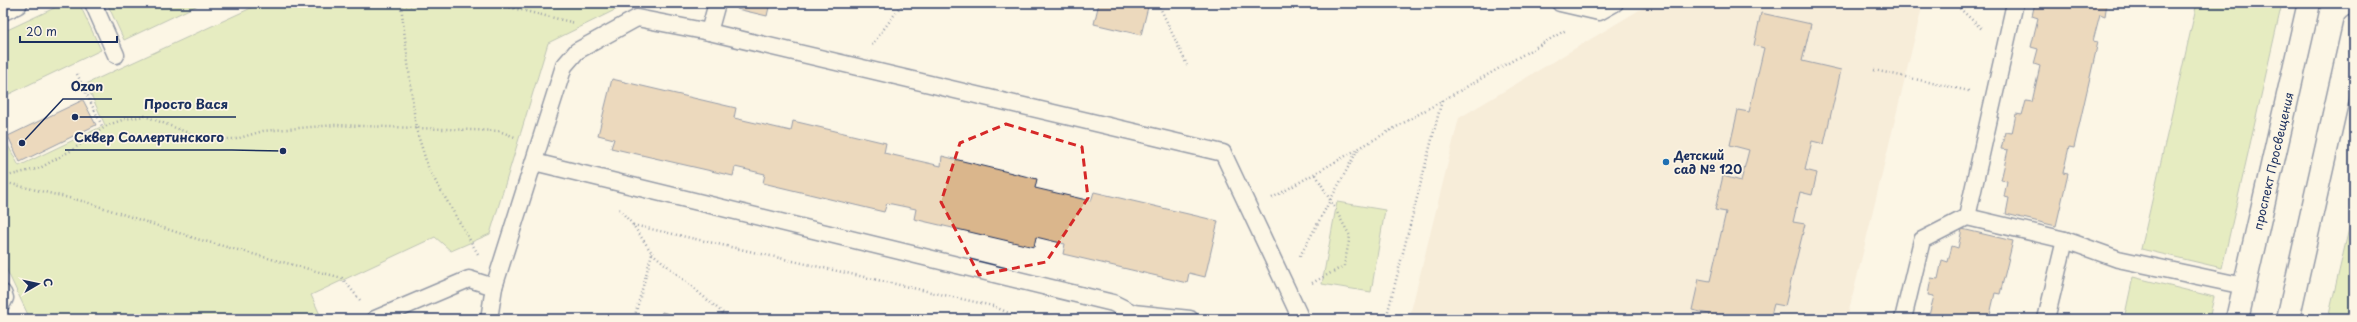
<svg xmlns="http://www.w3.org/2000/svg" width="2357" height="322" font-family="'Playpen Sans',sans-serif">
<rect width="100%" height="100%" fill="#fcf5e5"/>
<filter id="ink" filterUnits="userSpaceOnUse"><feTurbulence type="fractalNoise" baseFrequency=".025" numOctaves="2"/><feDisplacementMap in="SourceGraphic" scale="8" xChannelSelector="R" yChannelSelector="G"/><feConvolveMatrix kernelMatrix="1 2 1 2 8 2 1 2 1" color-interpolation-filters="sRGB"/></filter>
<g filter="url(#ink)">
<!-- built -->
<polygon fill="#f2e2ca" points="1651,3 1923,3 1847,319 1409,319 1459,118"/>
<!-- green -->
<g fill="#cde094" stroke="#748879">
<polygon points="65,3 79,3 101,50 3,97 3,32"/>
<polygon points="107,3 202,3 124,40"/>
<polygon points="262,3 624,3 623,6 548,43 490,234 451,251 435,237 311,295 322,319 30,319 3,262 3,136 19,166 105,125 86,84"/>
<polygon points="2197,3 2282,3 2222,268 2141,249"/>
<polygon points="1337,202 1385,210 1371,292 1322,284"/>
<polygon points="2354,207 2354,319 2328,319"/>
<polygon points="2133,277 2214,297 2209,319 2124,319"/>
</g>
<!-- building -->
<g fill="#dab68c" stroke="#1b2f5e">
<polygon points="738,3 770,3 767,16 737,9"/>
<polygon points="1099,3 1131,3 1148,7 1141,35 1094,24"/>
<polygon points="2035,3 2107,3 2105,16 2100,14 2093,41 2098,42 2074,148 2069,147 2063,173 2068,174 2056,226 2006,214 2009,198 2004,197 2007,181 2001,180 2008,150 2001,149 2005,132 2012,133 2016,114 2022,115 2026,101 2032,102 2040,66 2034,64 2038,49 2031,47 2038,18 2032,16"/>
<polygon points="1761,13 1811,24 1802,61 1841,70 1824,144 1812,141 1805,170 1817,173 1812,195 1800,192 1793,222 1805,224 1785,306 1774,304 1770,319 1708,319 1709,314 1692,310 1699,279 1710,281 1726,212 1715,210 1723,176 1741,181 1749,150 1730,145 1738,110 1749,112 1764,48 1754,45"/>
<polygon points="612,79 736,108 734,118 791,131 793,121 886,143 884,153 941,166 942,156 1037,179 1035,188 1091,201 1094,192 1218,221 1205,277 1189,273 1187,283 1063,254 1065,244 1036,237 1034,247 914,219 916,209 887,203 884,212 763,183 765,174 735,167 733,176 611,148 614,139 598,135"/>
<polygon points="83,100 96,125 20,162 8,136"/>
<polygon points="1962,229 2013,241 2000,294 1995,293 1989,319 1928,319 1934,296 1928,295 1931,278 1938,279 1942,260 1948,262 1952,246 1958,248"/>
<polygon points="662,312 688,319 660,319"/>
</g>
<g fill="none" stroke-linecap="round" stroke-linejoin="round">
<defs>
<g id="lane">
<polyline points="93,3 116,55"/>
<polyline points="1560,3 1599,12 1615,3"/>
<polyline points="709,32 1223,153 1301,319"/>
<polyline points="534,162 1113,303 1133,313"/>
<polyline points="1967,217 2015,3"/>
<polyline points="3,293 5,298 3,302"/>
<polyline points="375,319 469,279 494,287"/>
<polyline points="489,319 494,287 564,66 577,51 637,18 709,32 717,3"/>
<polyline points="1131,319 1133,313 1190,319"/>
<polyline points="1903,319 1922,240 1967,217 2065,240 2118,259 2244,286"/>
<polyline points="2046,319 2065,240"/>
</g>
<g id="secondary">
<polyline points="3,9 16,3"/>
<polyline points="2237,319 2309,3"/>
<polyline points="2288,319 2354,26"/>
</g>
</defs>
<!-- lane casing -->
<use href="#lane" stroke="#1b2f5e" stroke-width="19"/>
<!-- secondary casing -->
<use href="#secondary" stroke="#1b2f5e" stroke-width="25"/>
<!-- path -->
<g stroke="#1b2f5e" stroke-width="2.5" stroke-dasharray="1 3" stroke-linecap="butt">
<polyline points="1158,3 1187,65"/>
<polyline points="1954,3 1983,30"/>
<polyline points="222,5 500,5 575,23"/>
<polyline points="401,5 416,129 429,170 478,254"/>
<polyline points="872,45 903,3"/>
<polyline points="1874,70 1969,91"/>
<polyline points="77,74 103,128"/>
<polyline points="3,177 40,168 72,150 108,125 125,119 145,116 204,139 236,139 263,131 335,125 499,131 515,137"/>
<polyline points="3,182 86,202 197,239 342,278 360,300"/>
<polyline points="1272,198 1566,30"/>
<polyline points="619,209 633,225 652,253 634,319"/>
<polyline points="633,225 993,306 1022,319"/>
<polyline points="652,253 730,319"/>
<polyline points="1300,256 1358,149"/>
<polyline points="1312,283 1344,266 1350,236 1315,173"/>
<polyline points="1386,319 1442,100"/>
</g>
<!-- lane -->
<use href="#lane" stroke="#fcf5e5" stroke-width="16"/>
<!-- secondary -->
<use href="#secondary" stroke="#fcf5e5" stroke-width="22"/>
</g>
</g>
<!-- marked area -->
<path d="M0 0H2357V322H0ZM1006 124 1082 147 1088 198 1046 262 979 275 941 202 960 143Z" fill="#fcf5e5" fill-opacity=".55" fill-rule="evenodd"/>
<path fill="none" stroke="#d62828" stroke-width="3" stroke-dasharray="8 5" stroke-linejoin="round" d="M1006 124 1082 147 1088 198 1046 262 979 275 941 202 960 143Z"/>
<!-- markers -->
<circle fill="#1f6fb2" stroke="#fcf5e5" stroke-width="1.5" cx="1666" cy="162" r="4"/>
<g text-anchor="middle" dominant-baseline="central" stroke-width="3.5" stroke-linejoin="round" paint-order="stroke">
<!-- poi labels -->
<g font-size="12" font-weight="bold" fill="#1b2f5e" stroke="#fcf5e5" text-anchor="start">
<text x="1674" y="155">Детский<tspan x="1674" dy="14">сад № 120</tspan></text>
</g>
<!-- street labels -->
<g font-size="12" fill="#1b2f5e" stroke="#fcf5e5">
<text transform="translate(2273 161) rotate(-77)">проспект Просвещения</text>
</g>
</g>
<!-- callouts -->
<path fill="none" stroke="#1b2f5e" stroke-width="1.5" d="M22 143L63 99H112M75 117L136 117H236M283 151L232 150H65"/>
<g fill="#1b2f5e" stroke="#fcf5e5" stroke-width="1.5">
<circle cx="22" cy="143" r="4"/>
<circle cx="75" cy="117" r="4"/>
<circle cx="283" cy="151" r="4"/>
</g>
<g font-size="13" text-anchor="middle" font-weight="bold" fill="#1b2f5e" stroke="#fcf5e5" stroke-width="3.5" stroke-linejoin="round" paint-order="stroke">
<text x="87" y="91">Ozon</text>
<text x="186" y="109">Просто Вася</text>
<text x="149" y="142">Сквер Соллертинского</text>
</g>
<!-- margin -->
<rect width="2357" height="322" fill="none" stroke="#fcf5e5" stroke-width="16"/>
<rect x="8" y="8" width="2341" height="306" fill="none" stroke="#1b2f5e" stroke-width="1.5" filter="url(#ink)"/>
<!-- north arrow -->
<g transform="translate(38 284) rotate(81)" stroke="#fcf5e5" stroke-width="3" paint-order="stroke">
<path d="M0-3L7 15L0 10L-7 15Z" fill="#1b2f5e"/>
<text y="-6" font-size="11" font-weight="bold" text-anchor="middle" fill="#1b2f5e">С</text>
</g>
<!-- scale -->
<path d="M20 36v6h97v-6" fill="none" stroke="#1b2f5e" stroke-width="2"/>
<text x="26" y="36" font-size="12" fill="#1b2f5e" stroke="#fcf5e5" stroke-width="3" paint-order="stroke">20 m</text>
</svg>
